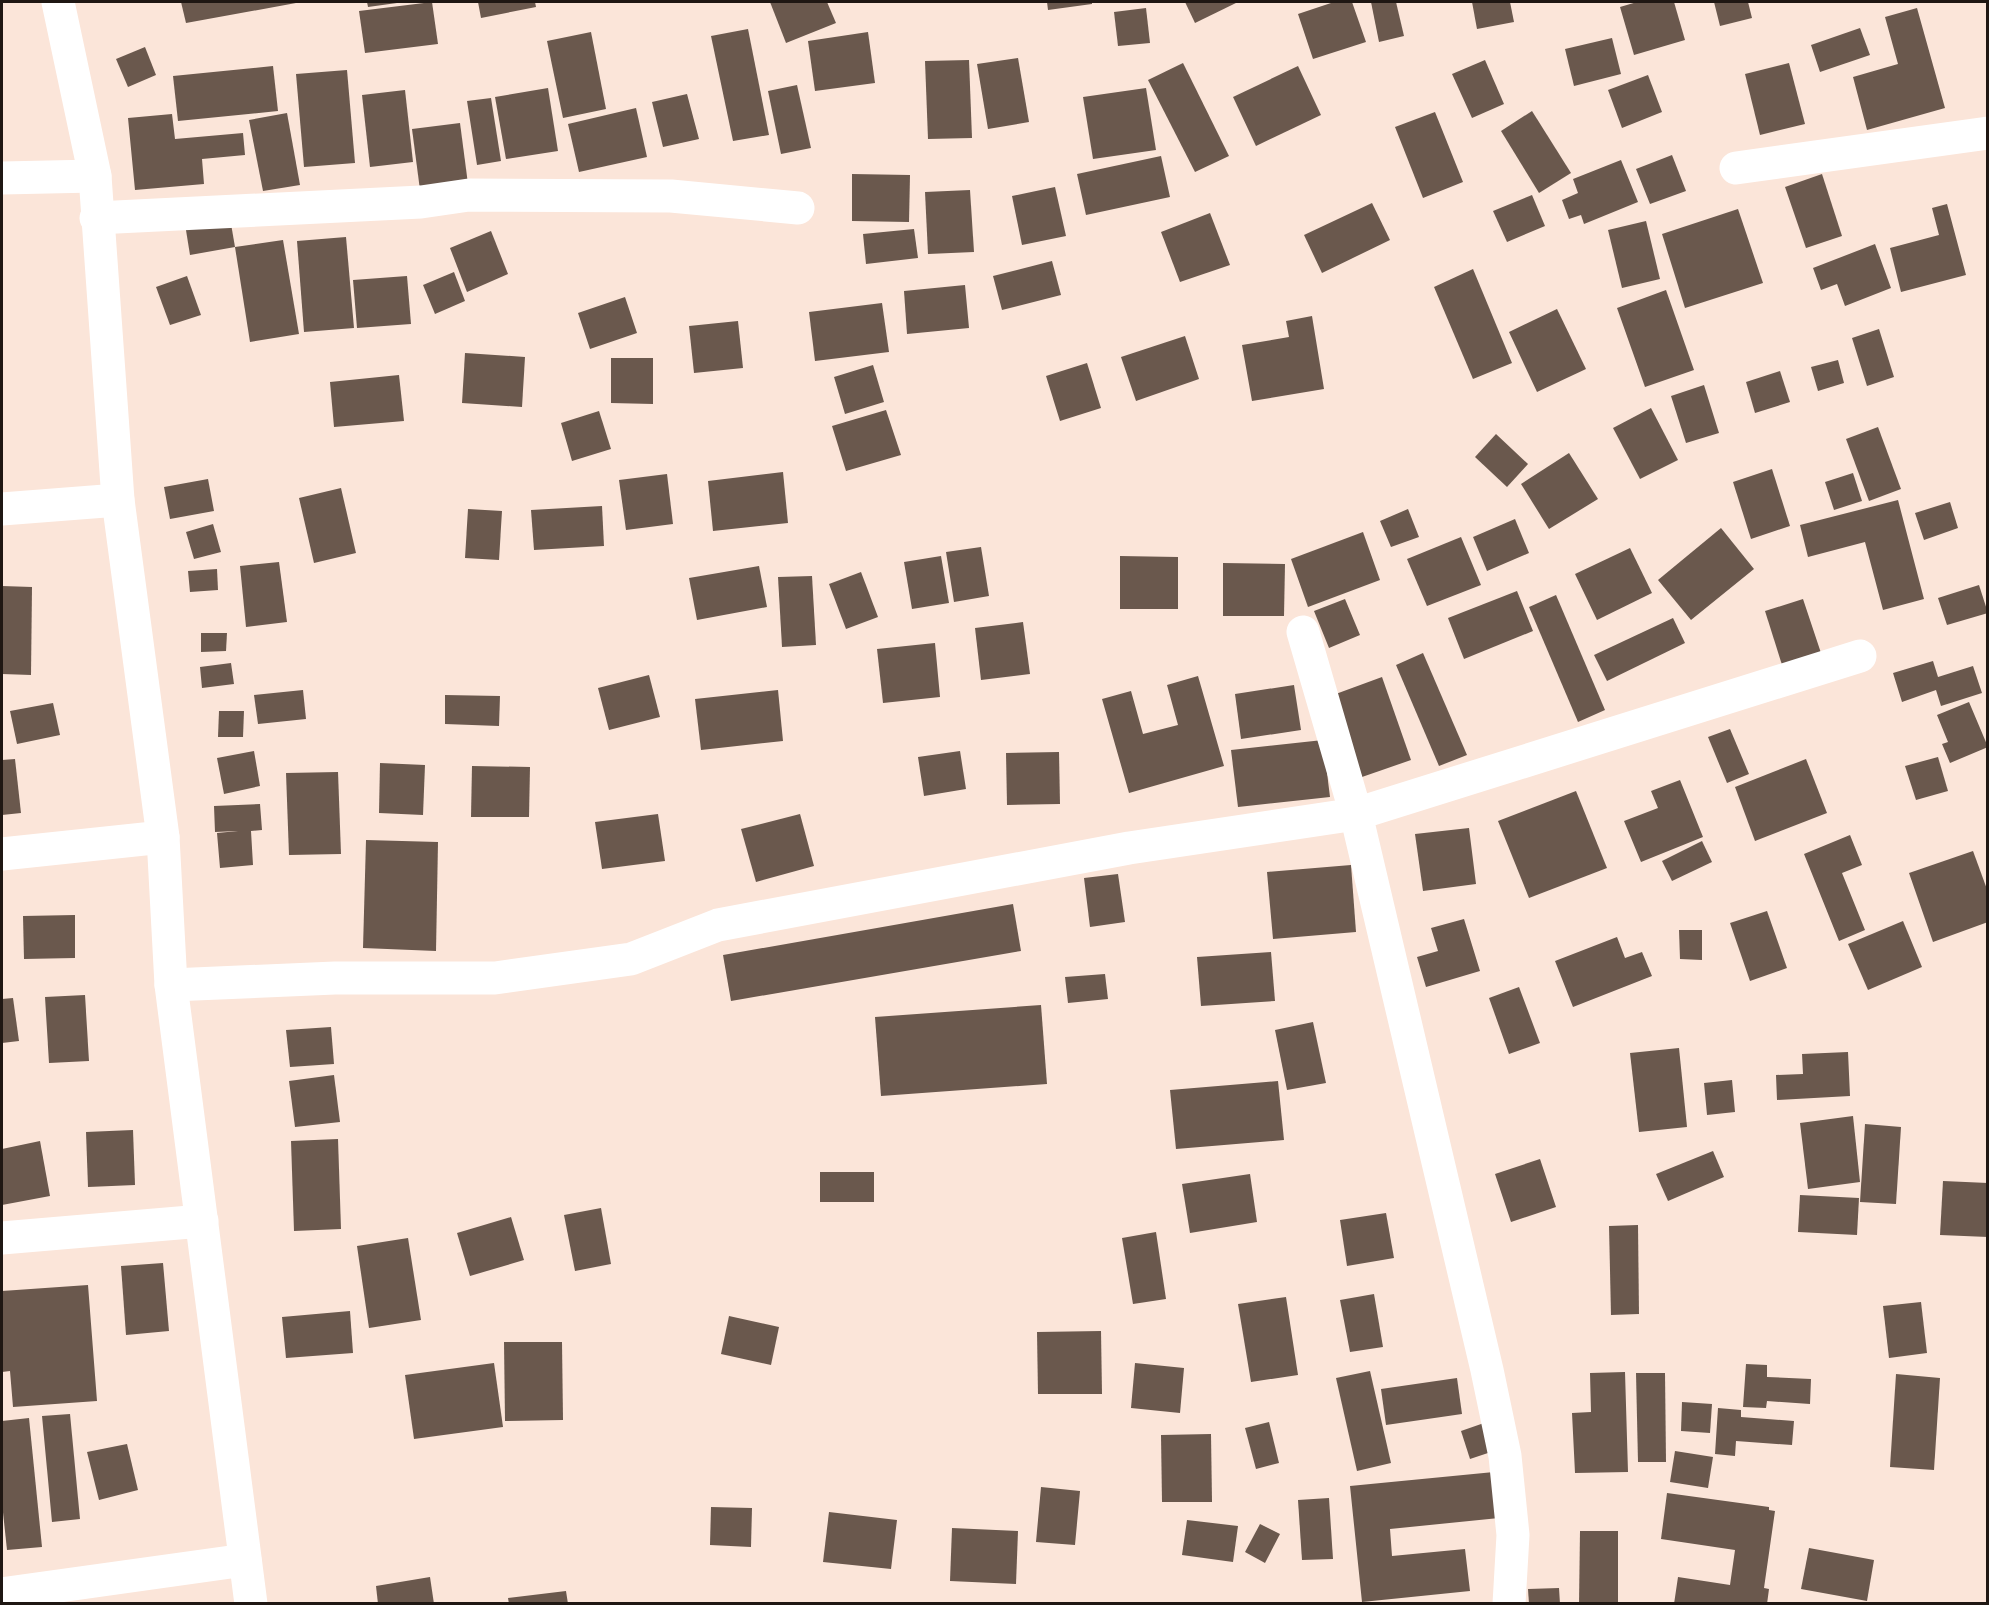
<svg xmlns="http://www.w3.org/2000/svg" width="1989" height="1605" font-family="'Noto Sans',sans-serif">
<rect width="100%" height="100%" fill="#fbe5d9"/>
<!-- building -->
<g fill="#6a584d">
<polygon points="181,2 295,2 296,3 186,23"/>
<polygon points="367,2 397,2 397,3 368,7"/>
<polygon points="432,2 438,44 365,53 359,11"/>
<polygon points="478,2 535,2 536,7 481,18"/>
<polygon points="770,2 827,2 836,23 786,43"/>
<polygon points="1047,2 1092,2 1092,4 1048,10"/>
<polygon points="1185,2 1238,2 1195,23"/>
<polygon points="1334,2 1352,2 1366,42 1313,59 1298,14"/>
<polygon points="1371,2 1396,2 1404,36 1379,42"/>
<polygon points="1472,2 1510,2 1514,22 1477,29"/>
<polygon points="1637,2 1674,2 1685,40 1634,55 1620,7"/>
<polygon points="1714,2 1748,2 1752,18 1720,26"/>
<polygon points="1146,8 1150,43 1118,46 1114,12"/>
<polygon points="1917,8 1945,108 1867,130 1853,77 1898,64 1885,17"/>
<polygon points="1860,28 1870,55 1820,72 1811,45"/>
<polygon points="748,29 769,135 733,141 711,36"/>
<polygon points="591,32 606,109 563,118 547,41"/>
<polygon points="868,32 875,83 815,91 808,41"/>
<polygon points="1612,38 1621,74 1574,86 1565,49"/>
<polygon points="145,47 156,75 128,87 116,59"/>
<polygon points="1018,58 1029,122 988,129 977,64"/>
<polygon points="969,60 972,138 928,139 925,61"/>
<polygon points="1485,60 1504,104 1472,118 1452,74"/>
<polygon points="1183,63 1229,156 1195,172 1148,80"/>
<polygon points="1789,63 1805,124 1760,135 1745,74"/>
<polygon points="273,66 278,111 178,121 173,76"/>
<polygon points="1298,66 1321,115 1256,146 1233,97"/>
<polygon points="347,70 355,163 304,167 296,74"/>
<polygon points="1648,75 1662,112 1622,128 1608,90"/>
<polygon points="797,85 811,148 781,154 768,91"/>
<polygon points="548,88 558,151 506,159 495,97"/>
<polygon points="1146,88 1156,150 1093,159 1083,97"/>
<polygon points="405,90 413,162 370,167 362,95"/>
<polygon points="687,94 699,139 663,147 652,102"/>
<polygon points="491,98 501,161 477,165 467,101"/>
<polygon points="636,108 647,157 579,172 568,124"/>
<polygon points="1532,111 1571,173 1539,193 1501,131"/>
<polygon points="1435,112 1463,182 1423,198 1395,127"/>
<polygon points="287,113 300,185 263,191 249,120"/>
<polygon points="172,114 175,139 243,133 245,155 202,159 204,184 135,190 128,118"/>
<polygon points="460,123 468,184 420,190 412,129"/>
<polygon points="1672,155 1686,191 1650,204 1636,169"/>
<polygon points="1161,156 1170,197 1086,215 1077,174"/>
<polygon points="1621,160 1638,202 1584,224 1581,215 1569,219 1562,200 1578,193 1573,179"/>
<polygon points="852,174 910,175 909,222 852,221"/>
<polygon points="1822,174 1842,236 1806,248 1785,187"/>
<polygon points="1055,187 1066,236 1022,245 1012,196"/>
<polygon points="970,190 974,252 928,254 925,192"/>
<polygon points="1532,195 1545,226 1507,242 1493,211"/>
<polygon points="1372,203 1390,240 1322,273 1304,235"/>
<polygon points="1947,204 1966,275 1901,292 1890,248 1939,235 1932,208"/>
<polygon points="1738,209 1763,283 1685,308 1662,234"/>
<polygon points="1210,213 1230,265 1180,282 1161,232"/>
<polygon points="230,218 235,247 190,255 185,224"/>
<polygon points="1646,221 1660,279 1622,288 1608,230"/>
<polygon points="914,229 918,258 866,264 863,234"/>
<polygon points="491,231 508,274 467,292 450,248"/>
<polygon points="346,237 354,328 304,332 297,241"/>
<polygon points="283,240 299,334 250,342 235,247"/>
<polygon points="1875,244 1891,288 1845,306 1837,284 1821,290 1813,268"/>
<polygon points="1052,261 1061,295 1002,310 993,276"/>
<polygon points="1473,269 1512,363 1473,379 1434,287"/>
<polygon points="454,272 465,301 435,314 423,285"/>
<polygon points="187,276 201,315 170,325 156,287"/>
<polygon points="407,276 411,324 357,328 353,280"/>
<polygon points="965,285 969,328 907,334 904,291"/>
<polygon points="1666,290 1694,370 1645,387 1617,308"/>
<polygon points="625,297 637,333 590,349 578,313"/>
<polygon points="882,303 889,352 815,361 809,312"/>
<polygon points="1557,309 1586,369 1537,392 1509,332"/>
<polygon points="1312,316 1324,389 1252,401 1242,345 1289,337 1286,321"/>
<polygon points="738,321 743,368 694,373 689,326"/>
<polygon points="1879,329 1894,377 1867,386 1852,338"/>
<polygon points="1185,336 1199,379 1136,401 1121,357"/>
<polygon points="465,353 525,357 522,407 462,403"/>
<polygon points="611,358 653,358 653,404 611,403"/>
<polygon points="1838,360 1844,383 1818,391 1811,367"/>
<polygon points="1087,363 1101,408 1060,421 1046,376"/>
<polygon points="873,365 884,402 845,414 834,377"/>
<polygon points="1780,371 1790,402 1755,413 1746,382"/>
<polygon points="399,375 404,421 334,427 330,382"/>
<polygon points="1704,385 1719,433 1686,443 1671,396"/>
<polygon points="1651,408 1678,460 1640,479 1613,428"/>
<polygon points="886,410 901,455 846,471 832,426"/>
<polygon points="599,411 611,449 572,461 561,423"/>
<polygon points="1878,427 1901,489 1869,501 1846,439"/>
<polygon points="1496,434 1528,464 1507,487 1475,457"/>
<polygon points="1569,453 1598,499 1549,529 1521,484"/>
<polygon points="1772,469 1790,526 1751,539 1733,482"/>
<polygon points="783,472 788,523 713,531 708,481"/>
<polygon points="1853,473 1862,501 1834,510 1825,482"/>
<polygon points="667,474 673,524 626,530 619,480"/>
<polygon points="208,479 214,511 170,519 164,487"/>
<polygon points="341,488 356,553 314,563 299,498"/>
<polygon points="1898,500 1924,599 1883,610 1865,542 1808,557 1800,525"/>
<polygon points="1950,502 1958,528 1924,540 1915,513"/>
<polygon points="602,506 604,546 534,550 531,510"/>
<polygon points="468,509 502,511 499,560 465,558"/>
<polygon points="1408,509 1419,537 1391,547 1380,521"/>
<polygon points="1515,519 1529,553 1487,571 1473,537"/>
<polygon points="213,524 221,552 194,559 186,532"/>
<polygon points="1721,528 1754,569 1691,620 1658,580"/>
<polygon points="1363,532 1380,580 1308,607 1291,559"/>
<polygon points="1461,537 1481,585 1427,606 1407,559"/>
<polygon points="981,547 989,596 954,602 946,552"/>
<polygon points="1630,548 1652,593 1597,620 1575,574"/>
<polygon points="941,556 949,603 912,609 904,562"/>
<polygon points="1120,556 1178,557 1178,609 1120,609"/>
<polygon points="279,562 287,622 246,627 240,566"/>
<polygon points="1223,563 1285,564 1284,616 1223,616"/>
<polygon points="759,566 767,607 697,620 689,578"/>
<polygon points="217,569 218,590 190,592 188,571"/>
<polygon points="861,572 878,617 846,629 829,584"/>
<polygon points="812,576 816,645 782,647 778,577"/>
<polygon points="1979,585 1988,613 1947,625 1938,598"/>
<polygon points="2,586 32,587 31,675 2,674"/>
<polygon points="1517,591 1533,631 1464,659 1448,618"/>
<polygon points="1556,595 1605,710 1578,722 1529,607"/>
<polygon points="1345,599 1360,635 1329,648 1314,611"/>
<polygon points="1803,599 1822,656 1783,668 1765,611"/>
<polygon points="1673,618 1685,643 1607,681 1594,655"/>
<polygon points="1023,622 1030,674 981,680 975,628"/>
<polygon points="201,633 227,633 226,651 201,652"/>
<polygon points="935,643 940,697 883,703 877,649"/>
<polygon points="1423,653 1467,755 1439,766 1396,665"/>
<polygon points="1933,661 1938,677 1973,666 1982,693 1941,706 1936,690 1902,702 1893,673"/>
<polygon points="231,663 234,684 202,688 200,667"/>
<polygon points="649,675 660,717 609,730 598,688"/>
<polygon points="1198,676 1224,766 1129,793 1102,699 1131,691 1143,734 1178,725 1167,685"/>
<polygon points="1382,677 1411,760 1362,777 1333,695"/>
<polygon points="1294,685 1301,730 1241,739 1235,694"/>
<polygon points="303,690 306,719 258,724 254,695"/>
<polygon points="778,690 783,741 701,750 695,699"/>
<polygon points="445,695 500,696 499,726 445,724"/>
<polygon points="1969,702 1988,747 1950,763 1942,744 1948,742 1937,715"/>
<polygon points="53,703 60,735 17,744 10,711"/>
<polygon points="219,711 244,711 243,737 218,737"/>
<polygon points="1730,729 1749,774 1727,783 1708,737"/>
<polygon points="1323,740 1330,797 1238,807 1231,750"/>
<polygon points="254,751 260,786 224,794 217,758"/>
<polygon points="960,751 966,789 924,796 918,757"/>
<polygon points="1059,752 1060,804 1007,805 1006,753"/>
<polygon points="1938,757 1948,791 1916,800 1905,766"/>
<polygon points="15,759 21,813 2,815 2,760"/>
<polygon points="1806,759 1827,813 1755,841 1735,787"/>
<polygon points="380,763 425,765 423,815 379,813"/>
<polygon points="472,766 530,767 529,817 471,817"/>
<polygon points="338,772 341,854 289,855 286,773"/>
<polygon points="1680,780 1703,837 1641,862 1624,821 1658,808 1651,791"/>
<polygon points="1576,791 1607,868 1529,898 1498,821"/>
<polygon points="260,804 262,830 251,831 253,865 220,868 217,833 238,831 215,832 214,806"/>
<polygon points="658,814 665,861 602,869 595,822"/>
<polygon points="800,814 814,866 756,882 741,829"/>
<polygon points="1469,828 1476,884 1423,891 1415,834"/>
<polygon points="1850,835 1862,865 1842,873 1865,930 1839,941 1804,854"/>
<polygon points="366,840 438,842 436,951 363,948"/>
<polygon points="1702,841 1712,862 1672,881 1662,861"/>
<polygon points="1973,851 1988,892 1988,922 1933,942 1909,873"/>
<polygon points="1351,865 1356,932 1273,939 1267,872"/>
<polygon points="1118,874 1125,922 1090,927 1084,878"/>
<polygon points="1013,904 1021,951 731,1001 723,955"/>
<polygon points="1767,911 1787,968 1750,981 1730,923"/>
<polygon points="75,915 75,958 24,959 23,916"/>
<polygon points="1464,919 1480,971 1426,987 1417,957 1438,951 1431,928"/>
<polygon points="1903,921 1922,967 1868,990 1848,944"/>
<polygon points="1679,930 1702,930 1702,960 1680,959"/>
<polygon points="1617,937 1625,958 1642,952 1652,976 1573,1007 1555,961"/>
<polygon points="1271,952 1275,1001 1201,1006 1197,957"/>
<polygon points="1105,974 1108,999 1068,1003 1065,977"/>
<polygon points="1519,987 1540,1043 1509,1054 1489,998"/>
<polygon points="85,995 89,1061 49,1063 45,997"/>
<polygon points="13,998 19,1041 2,1043 2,999"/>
<polygon points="1041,1005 1047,1084 881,1096 875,1017"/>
<polygon points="1313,1022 1326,1083 1287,1090 1275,1030"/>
<polygon points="331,1027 334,1064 290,1067 286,1030"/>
<polygon points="1679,1048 1687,1127 1639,1132 1630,1053"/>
<polygon points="1848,1052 1850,1096 1777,1100 1776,1075 1803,1074 1802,1054"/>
<polygon points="334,1075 340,1122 295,1127 289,1081"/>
<polygon points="1732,1080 1735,1112 1707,1115 1704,1083"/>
<polygon points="1278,1081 1284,1140 1176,1149 1170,1090"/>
<polygon points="1853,1116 1860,1182 1808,1189 1800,1123"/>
<polygon points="1865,1124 1901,1127 1896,1204 1860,1202"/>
<polygon points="133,1130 135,1185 88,1187 86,1132"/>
<polygon points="338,1139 341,1229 294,1231 291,1141"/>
<polygon points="40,1141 50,1196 2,1205 2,1149"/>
<polygon points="1713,1151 1724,1177 1668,1201 1656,1174"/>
<polygon points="1540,1159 1556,1207 1511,1222 1495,1174"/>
<rect x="820" y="1172" width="54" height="30"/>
<polygon points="1250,1174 1257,1222 1190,1233 1182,1184"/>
<polygon points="1943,1181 1988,1183 1988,1237 1940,1235"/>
<polygon points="1800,1195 1859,1198 1857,1235 1798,1232"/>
<polygon points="601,1208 611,1264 575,1271 564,1215"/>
<polygon points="1386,1213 1394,1258 1347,1266 1340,1220"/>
<polygon points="511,1217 524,1260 470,1276 457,1233"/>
<polygon points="1638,1225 1639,1314 1611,1315 1609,1226"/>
<polygon points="1156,1232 1166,1299 1133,1304 1122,1238"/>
<polygon points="408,1238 421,1320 369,1328 357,1246"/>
<polygon points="163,1263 169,1331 126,1335 121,1266"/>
<polygon points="88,1285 97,1401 13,1407 10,1371 2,1372 2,1291"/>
<polygon points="1374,1294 1383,1347 1350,1352 1340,1300"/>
<polygon points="1286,1297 1298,1375 1251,1382 1238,1304"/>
<polygon points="1921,1302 1927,1353 1889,1358 1883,1306"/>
<polygon points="350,1311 353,1353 286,1358 282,1317"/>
<polygon points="729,1316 779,1327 771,1365 721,1354"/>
<polygon points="1101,1331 1102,1394 1038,1394 1037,1332"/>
<polygon points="504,1342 562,1342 563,1420 505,1421"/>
<polygon points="494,1363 503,1427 414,1439 405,1375"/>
<polygon points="1135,1363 1184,1368 1180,1413 1131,1408"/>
<polygon points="1746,1364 1767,1365 1767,1377 1811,1379 1810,1404 1767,1401 1766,1408 1743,1407"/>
<polygon points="1370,1371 1391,1463 1357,1471 1336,1378"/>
<polygon points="1625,1372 1628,1472 1575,1473 1572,1413 1591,1412 1590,1373"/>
<polygon points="1636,1373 1665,1373 1666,1462 1638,1462"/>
<polygon points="1896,1374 1940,1378 1934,1470 1890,1467"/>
<polygon points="1457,1378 1462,1414 1386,1425 1381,1389"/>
<polygon points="1682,1402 1712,1404 1710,1433 1681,1431"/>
<polygon points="1718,1408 1741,1410 1741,1417 1794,1421 1792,1445 1736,1441 1735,1456 1715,1454"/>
<polygon points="70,1414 80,1519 52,1522 42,1416"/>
<polygon points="29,1418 42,1547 7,1550 2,1503 2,1421"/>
<polygon points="1269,1422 1279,1463 1256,1469 1245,1428"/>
<polygon points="1484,1423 1494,1451 1470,1459 1461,1431"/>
<polygon points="1211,1434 1212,1502 1162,1502 1161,1435"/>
<polygon points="127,1444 138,1490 99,1500 87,1452"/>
<polygon points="1675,1451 1713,1457 1708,1488 1670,1482"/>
<polygon points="1494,1472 1499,1518 1390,1529 1392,1556 1465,1549 1470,1591 1362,1602 1350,1486"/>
<polygon points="1041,1487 1080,1491 1075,1545 1036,1542"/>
<polygon points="1667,1493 1769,1507 1769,1510 1775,1511 1764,1588 1769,1589 1767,1604 1674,1604 1678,1577 1730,1585 1735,1550 1661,1539"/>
<polygon points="1329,1498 1333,1559 1302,1560 1298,1500"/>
<polygon points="711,1507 752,1508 751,1547 710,1545"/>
<polygon points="829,1512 897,1520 891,1569 823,1562"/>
<polygon points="1187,1520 1238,1526 1233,1562 1182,1555"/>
<polygon points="1260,1524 1280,1534 1265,1563 1245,1552"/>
<polygon points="952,1528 1018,1531 1016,1584 950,1581"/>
<polygon points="1580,1531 1618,1531 1618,1604 1579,1604"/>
<polygon points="1809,1548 1874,1560 1867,1601 1801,1589"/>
<polygon points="430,1577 434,1604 378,1604 376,1586"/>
<polygon points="1559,1588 1560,1604 1529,1604 1528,1589"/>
<polygon points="566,1591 568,1604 509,1604 508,1598"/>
</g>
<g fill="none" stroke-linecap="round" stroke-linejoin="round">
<!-- minor -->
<g stroke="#fff" stroke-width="33">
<polyline points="1736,168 1988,133"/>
<polyline points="2,178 95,176"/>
<polyline points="96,218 421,202 469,195 671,196 798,208"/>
<polyline points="2,509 118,500"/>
<polyline points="1303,632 1356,814 1487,1370 1505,1456 1513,1535 1509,1604"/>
<polyline points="2,854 163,837"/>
<polyline points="171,985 335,978 495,978 631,959 718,925 1129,848 1356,814 1860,656"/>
<polyline points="2,1238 202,1221"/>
<polyline points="2,1594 245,1560"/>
</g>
<!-- highway -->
<polyline stroke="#fff" stroke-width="33" points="58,2 95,176 118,500 163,837 171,985 251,1604"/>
</g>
<!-- border -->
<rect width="1989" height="1605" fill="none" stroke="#1f1713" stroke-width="6"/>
</svg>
